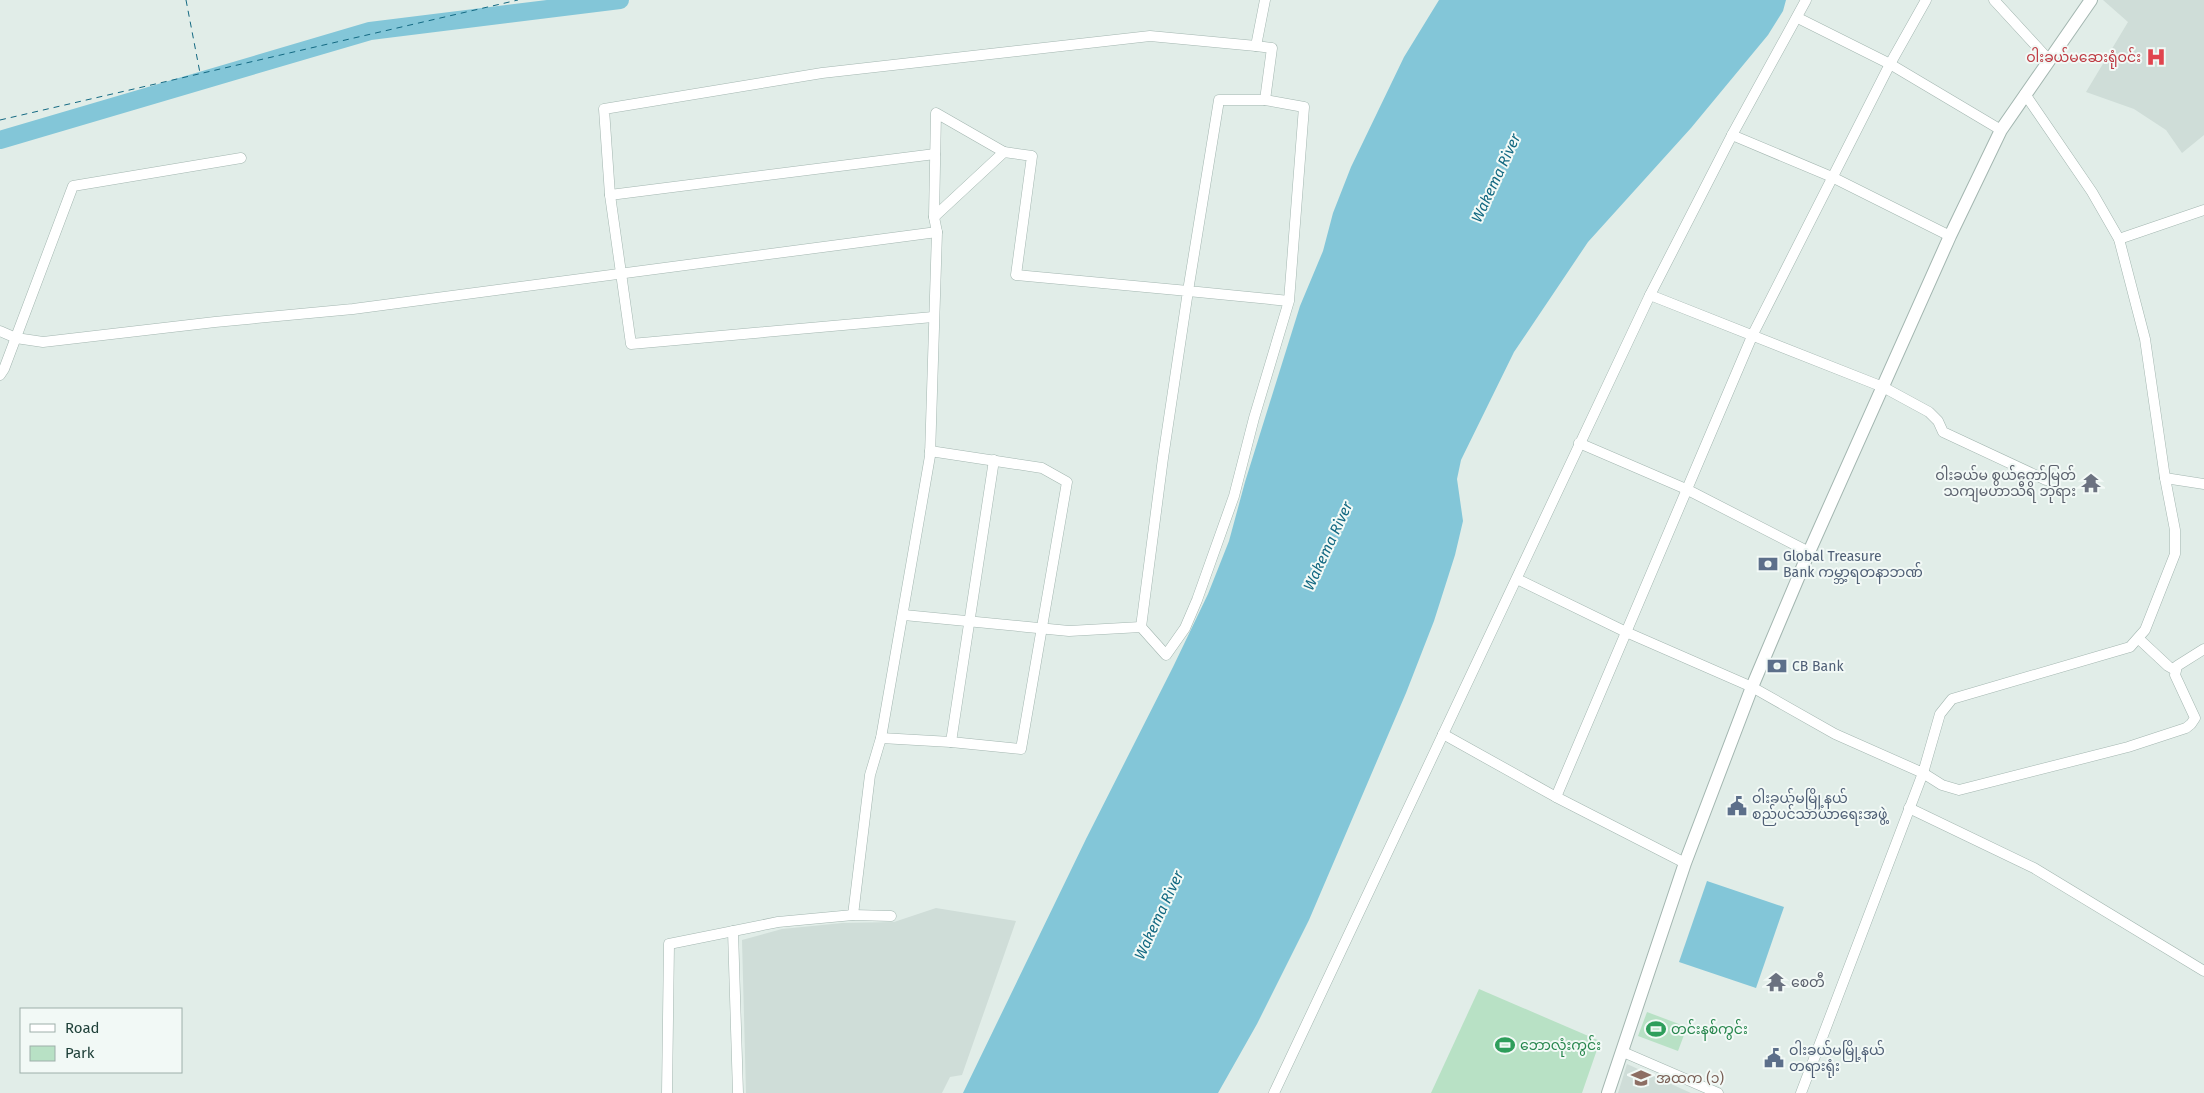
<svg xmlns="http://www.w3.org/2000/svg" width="2204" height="1093" font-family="'Fira Sans','Noto Sans Myanmar',sans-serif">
<rect width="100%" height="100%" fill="#e1ede8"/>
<!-- built -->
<g fill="#cfddd8">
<polygon points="2103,0 2204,0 2204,135 2182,153 2166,130 2134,109 2086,92 2128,22"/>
<polygon points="936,908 1016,921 962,1075 950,1077 942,1093 746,1093 742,940 782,929 842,923 894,922"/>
<polygon points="1627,1064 1691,1093 1618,1093"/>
</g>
<!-- green -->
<g fill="#b8e1c5">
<polygon points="1479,989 1600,1041 1582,1093 1431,1093"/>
<polygon points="1647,1012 1687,1027 1678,1051 1638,1036"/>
</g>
<!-- water -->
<g fill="#83c6d8">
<polygon points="1439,0 1786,0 1783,11 1768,35 1691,128 1588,242 1514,352 1461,460 1457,479 1463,521 1455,555 1434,621 1406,693 1309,920 1257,1024 1218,1093 963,1093 1086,839 1173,667 1208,594 1229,541 1245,482 1300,306 1323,251 1333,213 1351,167 1404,57"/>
<polygon points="1707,881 1784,907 1756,988 1679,962"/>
</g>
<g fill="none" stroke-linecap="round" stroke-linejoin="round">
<!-- river -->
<polyline stroke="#83c6d8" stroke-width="18" points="0,140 370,31 620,0"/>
<!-- ferry -->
<g stroke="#136982" stroke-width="1" stroke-dasharray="6 5" stroke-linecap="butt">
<polyline points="186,0 200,73"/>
<polyline points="0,120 518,0"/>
</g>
<defs>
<g id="minor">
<polyline points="1994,0 2048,59"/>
<polyline points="1798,18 1890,64 2001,130"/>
<polyline points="1256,46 1272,48 1265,100"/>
<polyline points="1732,135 1832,177 1950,236"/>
<polyline points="610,195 935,154"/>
<polyline points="934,217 1004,152 1032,156 1016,275 1188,291 1163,458 1141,627"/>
<polyline points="2119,239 2204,210"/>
<polyline points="1650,295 1883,387 1929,412 1938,421 1943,432 2046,480"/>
<polyline points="933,317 631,344 610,195 604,109 822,73 1150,36 1256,46 1265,0"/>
<polyline points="0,331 16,338 43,342 215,322 353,309 937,232"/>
<polyline points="0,375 4,369 73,186 241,158"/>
<polyline points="1579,443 1686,489 1809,552"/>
<polyline points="2165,478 2204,484"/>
<polyline points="1517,579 1626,632 1752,687 1835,734 1923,773 1940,714 1952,699 2130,647 2145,630 2175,554 2175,530 2165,478 2145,339 2119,239 2092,192 2025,94"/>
<polyline points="904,615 1069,631 1141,627 1166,655 1185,628 1197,600 1234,496 1254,418 1289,301 1304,107 1265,100 1219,100 1188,291 1289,301"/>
<polyline points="2139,639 2168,666 2175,670"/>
<polyline points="1443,734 1556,797 1685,863"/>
<polyline points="881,738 951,742 1021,749 1067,482 1042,468 930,451"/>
<polyline points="951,742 994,460"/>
<polyline points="1556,797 1753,334 1890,64 1926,0"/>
<polyline points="1909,808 2034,868 2204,971"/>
<polyline points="853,915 870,775 881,738 930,456 937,232 934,217 936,113 1004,152"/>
<polyline points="733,931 738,1093"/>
<polyline points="1623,1052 1718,1093"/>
<polyline points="667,1093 669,944 778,922 853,915 891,916"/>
<polyline points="1274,1093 1650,295 1732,135 1806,0"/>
<polyline points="1801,1093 1923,773 1942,785 1959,790 2128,747 2186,728 2191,724 2195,718 2175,675 2177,666 2204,649"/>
</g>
<polyline id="tertiary" points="1608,1093 1685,863 1752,687 1809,552 1950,236 2001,130 2091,0"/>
</defs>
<!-- minor casing -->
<use href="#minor" stroke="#a3b6b0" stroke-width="11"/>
<!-- tertiary casing -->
<use href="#tertiary" stroke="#a3b6b0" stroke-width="14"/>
<!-- minor -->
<use href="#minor" stroke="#fff" stroke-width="10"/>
<!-- tertiary -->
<use href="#tertiary" stroke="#fff" stroke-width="12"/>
</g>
<!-- icons -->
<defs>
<symbol id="hospital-bare" viewBox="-9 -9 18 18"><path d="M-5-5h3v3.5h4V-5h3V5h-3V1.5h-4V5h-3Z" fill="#e0444e" stroke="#f2f9f6" stroke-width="2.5" paint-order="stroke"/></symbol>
<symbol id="temple-bare" viewBox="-9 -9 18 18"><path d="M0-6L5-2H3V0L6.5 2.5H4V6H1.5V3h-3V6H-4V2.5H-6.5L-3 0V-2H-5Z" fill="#6b7280" stroke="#f2f9f6" stroke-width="2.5" paint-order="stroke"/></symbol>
<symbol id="bank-bare" viewBox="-9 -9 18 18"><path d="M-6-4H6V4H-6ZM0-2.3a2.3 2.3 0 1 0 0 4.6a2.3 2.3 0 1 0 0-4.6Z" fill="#5c6f8a" stroke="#f2f9f6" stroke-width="2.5" paint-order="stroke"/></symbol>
<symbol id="civic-bare" viewBox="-9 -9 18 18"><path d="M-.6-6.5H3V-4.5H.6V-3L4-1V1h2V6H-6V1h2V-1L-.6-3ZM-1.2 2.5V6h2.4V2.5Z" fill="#5c6f8a" stroke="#f2f9f6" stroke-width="2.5" paint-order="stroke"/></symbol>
<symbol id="stadium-bare" viewBox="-9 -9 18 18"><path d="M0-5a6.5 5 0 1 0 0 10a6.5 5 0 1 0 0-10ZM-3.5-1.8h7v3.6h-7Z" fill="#2e9e5b" stroke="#f2f9f6" stroke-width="2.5" paint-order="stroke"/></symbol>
<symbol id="school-bare" viewBox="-9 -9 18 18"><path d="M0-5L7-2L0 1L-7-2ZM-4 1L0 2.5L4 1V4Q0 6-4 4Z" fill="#8d6e63" stroke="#f2f9f6" stroke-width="2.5" paint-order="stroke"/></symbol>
</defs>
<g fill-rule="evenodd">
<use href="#hospital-bare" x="2142" y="43" width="28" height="28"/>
<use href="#temple-bare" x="2077" y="469" width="28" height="28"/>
<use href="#bank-bare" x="1754" y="550" width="28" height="28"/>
<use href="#bank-bare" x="1763" y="652" width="28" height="28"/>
<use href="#civic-bare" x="1723" y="792" width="28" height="28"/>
<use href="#temple-bare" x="1762" y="968" width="28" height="28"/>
<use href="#stadium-bare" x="1642" y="1015" width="28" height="28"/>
<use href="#stadium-bare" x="1491" y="1031" width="28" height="28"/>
<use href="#civic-bare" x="1760" y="1044" width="28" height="28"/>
<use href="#school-bare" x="1627" y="1064" width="28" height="28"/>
</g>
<g text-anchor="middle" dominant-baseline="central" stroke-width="4" stroke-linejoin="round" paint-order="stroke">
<!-- health labels -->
<g font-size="14" fill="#be3a42" stroke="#f2f9f6" text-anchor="end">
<text x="2141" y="57">ဝါးခယ်မဆေးရုံဝင်း</text>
</g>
<!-- worship labels -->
<g font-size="14" fill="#5b616d" stroke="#f2f9f6" text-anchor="end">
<text x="2076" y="475">ဝါးခယ်မ စွယ်တော်မြတ်<tspan x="2076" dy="16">သကျမဟာသီရိ ဘုရား</tspan></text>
<text x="1791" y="982" text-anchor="start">စေတီ</text>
</g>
<!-- service labels -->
<g font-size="14" fill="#4e5e75" stroke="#f2f9f6" text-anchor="start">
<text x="1783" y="556">Global Treasure<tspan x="1783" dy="16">Bank ကမ္ဘာ့ရတနာဘဏ်</tspan></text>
<text x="1792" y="666">CB Bank</text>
<text x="1752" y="798">ဝါးခယ်မမြို့နယ်<tspan x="1752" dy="16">စည်ပင်သာယာရေးအဖွဲ့</tspan></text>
<text x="1789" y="1050">ဝါးခယ်မမြို့နယ်<tspan x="1789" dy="16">တရားရုံး</tspan></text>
</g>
<!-- leisure labels -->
<g font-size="14" fill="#27864d" stroke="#f2f9f6" text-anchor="start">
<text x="1671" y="1029">တင်းနစ်ကွင်း</text>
<text x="1520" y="1045">ဘောလုံးကွင်း</text>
</g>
<!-- education labels -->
<g font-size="14" fill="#785e54" stroke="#f2f9f6" text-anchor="start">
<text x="1656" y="1078">အထက (၁)</text>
</g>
<!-- water labels -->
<g font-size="15" font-style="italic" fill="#136982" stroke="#f2f9f6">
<text transform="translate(1496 178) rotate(-65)">Wakema River</text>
<text transform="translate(1328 546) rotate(-65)">Wakema River</text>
<text transform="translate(1159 915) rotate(-65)">Wakema River</text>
</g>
</g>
<!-- legend -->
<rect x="20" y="1008" width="162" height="65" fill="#f2f9f6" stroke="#9eafaa"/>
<rect x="30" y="1024" width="25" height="8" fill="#ffffff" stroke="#9eafaa"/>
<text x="65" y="1033" font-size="15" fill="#1f4039">Road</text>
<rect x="30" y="1046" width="25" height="15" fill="#b8e1c5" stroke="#9eafaa"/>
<text x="65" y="1058" font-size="15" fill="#1f4039">Park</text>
</svg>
